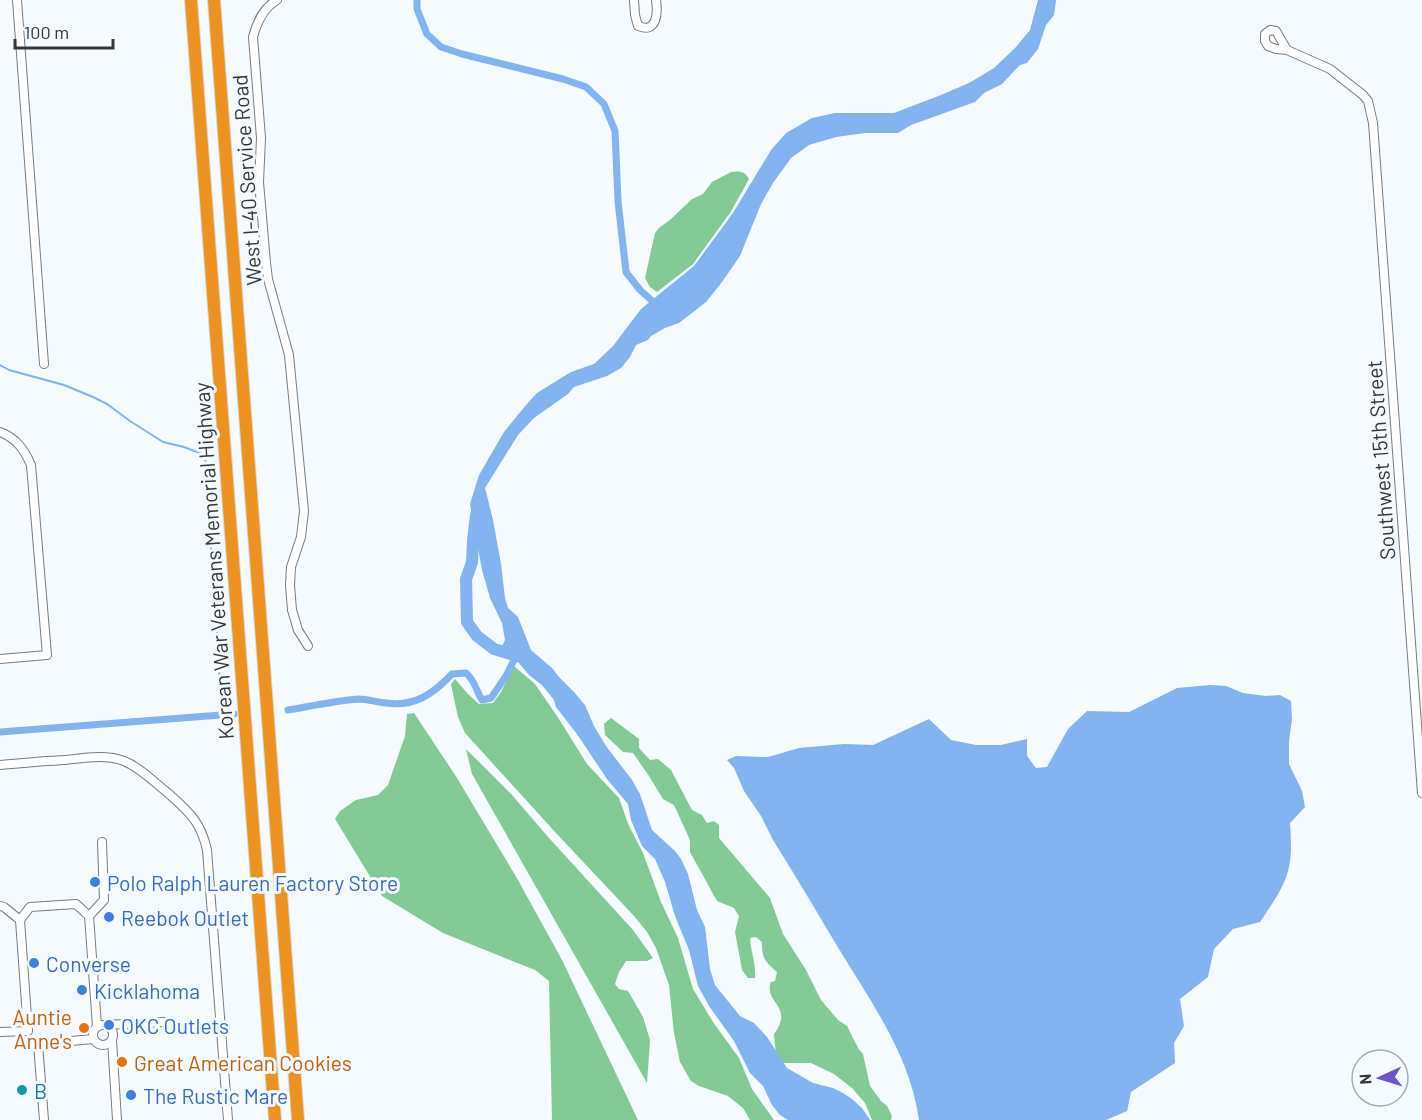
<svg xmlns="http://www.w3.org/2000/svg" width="1422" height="1120" font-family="Barlow,sans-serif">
<rect width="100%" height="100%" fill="#f4fafe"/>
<!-- forest -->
<g fill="#83c995">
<path d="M731 172C739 171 745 171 749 179L730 213 693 264 657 292 650 287 645 278 655 233 659 228 671 219 692 199 703 194 712 182Z"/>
<polygon points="514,666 535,684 559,719 587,764 619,798 629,826 643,853 661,902 678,938 693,989 713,1022 739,1058 752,1089 774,1120 750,1120 743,1108 728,1096 699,1086 691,1081 680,1062 674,1033 669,985 656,948 647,932 634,916 556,833 465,733 458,717 451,684 455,679 468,694 479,704 493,703 501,692"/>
<polygon points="414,713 457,778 518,880 562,960 638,1120 552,1120 549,981 535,970 443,933 382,896 335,819 340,811 356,800 378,795 388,785 405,736 407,714"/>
<path d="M611 718 639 739V748L650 760 658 759 671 770 692 810 702 815 707 823 714 821 719 825V838L770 898 783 934 806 970 821 1000 838 1020 847 1026 858 1048 863 1054 870 1086 881 1101 887 1106 892 1116 891 1120H872L865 1103 852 1088 834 1074 811 1063H782L776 1056 774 1034C795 1006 763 1003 771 982L775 981 777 972C766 963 761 957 762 942L756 937 750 938C751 953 756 963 755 978H748L742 970 735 932 739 916 734 908 717 901 690 852V840L674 805 663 799 649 776 633 753 623 752 605 735 604 724Z"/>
<polygon points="466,749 512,795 549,838 633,930 653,958 647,961 626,961 619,972 615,984 619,989 628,991 643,1017 650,1040 647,1083 472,774"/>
</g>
<!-- water -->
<g fill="#82b2ef">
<polygon points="1038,0 1056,0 1054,15 1046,25 1038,49 1027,63 1020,65 1002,84 984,93 975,102 911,125 898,133 865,133 836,137 809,145 791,158 773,183 761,204 740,256 722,282 706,302 679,323 665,328 651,336 648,340 636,345 630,357 621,368 607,376 574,387 568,394 534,418 518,435 485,488 493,520 501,564 505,598 508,608 518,617 531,650 552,668 559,677 574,692 585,705 594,726 606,746 632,780 640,794 652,830 675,851 681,859 688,874 697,910 705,927 710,969 715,985 740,1016 754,1023 767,1037 787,1068 813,1083 833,1088 843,1093 852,1099 862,1108 870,1120 788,1120 780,1115 772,1105 763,1086 750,1073 734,1041 709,1006 698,986 689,950 675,916 665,882 655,859 642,846 631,820 628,804 607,779 577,734 556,707 554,700 542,685 529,675 519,663 498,655 505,640 502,623 490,598 482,570 470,504 479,475 504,432 526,405 537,393 571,372 594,364 613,346 641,309 694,266 733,213 771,150 786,133 812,118 835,113 894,113 941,95 969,83 994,68 1016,47 1030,30"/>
<path d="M1210 685 1226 686 1243 693 1266 696 1280 695 1291 701 1292 719 1289 741V764L1302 791 1305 807 1290 823C1291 838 1292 853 1289 867 1285 887 1271 905 1260 922L1233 929 1214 949 1208 977 1180 999 1184 1026 1174 1043 1175 1063 1131 1092 1127 1111 1106 1120H919C911 1059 874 1006 842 954 819 916 797 878 773 840L761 816 744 791 734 768 727 760 736 756 768 757 799 748 844 744 873 745 929 719 951 740 976 745H1001L1027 739V756L1036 768 1047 767 1068 729 1087 711 1129 712 1177 688Z"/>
</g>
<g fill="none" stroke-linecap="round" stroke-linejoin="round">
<!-- stream -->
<polyline stroke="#82b2ef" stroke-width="2" points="0,365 9,370 64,385 93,397 107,404 130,421 163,442 184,447 205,455 222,715"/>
<!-- canal -->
<g stroke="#82b2ef" stroke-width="7">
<polyline points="417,0 417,9 427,34 441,47 462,54 563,79 586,87 604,104 615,131 618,201 626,272 640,290 658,306"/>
<path d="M288 710C311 706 335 701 358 699 368 699 376 702 386 703 415 707 433 694 452 674L466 673C476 682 475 689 482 700L491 698 506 676 516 656"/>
<polyline points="0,732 234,714"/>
</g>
<!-- river -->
<polyline stroke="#82b2ef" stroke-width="12" points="476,515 473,541 472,562 466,579 467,622 477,636 494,649 514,655"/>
<defs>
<g id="minor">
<polyline points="17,0 44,364"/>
<path d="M277 0C263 8 257 22 253 37L261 138 259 182 266 263 268 279 289 355 304 511 301 537 291 567 290 585 292 610 298 630 308 646"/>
<path d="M634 0 635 15 638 26C657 34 658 13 656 0"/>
<polyline points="1287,50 1276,31 1270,30 1265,34 1265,41 1268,46 1276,49 1287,50 1330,69 1363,95 1368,101 1373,123 1422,793"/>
<path d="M0 432C16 438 24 449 31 465L47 655 0 659"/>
<path d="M0 765C22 763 43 761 65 760 84 758 106 754 124 761 141 768 155 783 169 794 189 812 201 822 207 850L228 1120"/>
<polyline points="0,906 4,907 20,920 30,907 76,904 89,916"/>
<circle cx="103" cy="1035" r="10"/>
<polyline points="106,1025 164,1022"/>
<polyline points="97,1026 89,916 104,900 102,842"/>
<polyline points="0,1032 28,1031 20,920"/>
<polyline points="112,1040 117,1120"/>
<polyline points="44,1120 38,1044 93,1039"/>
</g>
<g id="highway">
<polyline points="191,0 275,1120"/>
<polyline points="214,0 298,1120"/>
</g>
</defs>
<!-- minor casing -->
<use href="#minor" stroke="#747c82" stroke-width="10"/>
<!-- highway casing -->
<use href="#highway" stroke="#d6d7d7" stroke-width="14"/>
<!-- minor -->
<use href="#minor" stroke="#fff" stroke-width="8"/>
<!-- highway -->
<use href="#highway" stroke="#ed921e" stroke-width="12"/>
</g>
<!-- markers -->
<g fill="#3f7fe0" stroke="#f4fafe" stroke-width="2">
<circle cx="95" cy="882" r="6"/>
<circle cx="109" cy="917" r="6"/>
<circle cx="34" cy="963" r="6"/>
<circle cx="82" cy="990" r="6"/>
<circle cx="109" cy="1025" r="6"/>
<circle cx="131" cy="1095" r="6"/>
</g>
<g fill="#e8710a" stroke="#f4fafe" stroke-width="2">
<circle cx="84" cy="1028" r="6"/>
<circle cx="122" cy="1062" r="6"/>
</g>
<circle fill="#0f9aa8" stroke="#f4fafe" stroke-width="2" cx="22" cy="1090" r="6"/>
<g text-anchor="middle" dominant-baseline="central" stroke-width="6" stroke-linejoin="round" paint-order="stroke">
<!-- street labels -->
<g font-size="21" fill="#333739" stroke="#f4fafe">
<text transform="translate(246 180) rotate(-94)">West I-40 Service Road</text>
<text transform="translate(1380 460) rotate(-94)">Southwest 15th Street</text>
<text transform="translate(213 561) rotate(-94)">Korean War Veterans Memorial Highway</text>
</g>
<!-- shop labels -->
<g font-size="21" fill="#366cbe" stroke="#f4fafe" text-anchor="start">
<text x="107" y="882">Polo Ralph Lauren Factory Store</text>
<text x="121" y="917">Reebok Outlet</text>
<text x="46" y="963">Converse</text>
<text x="94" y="990">Kicklahoma</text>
<text x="121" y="1025">OKC Outlets</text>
<text x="143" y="1095">The Rustic Mare</text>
</g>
<!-- food labels -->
<g font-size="21" fill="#c56008" stroke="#f4fafe" text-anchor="end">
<text x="72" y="1016">Auntie<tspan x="72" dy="24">Anne's</tspan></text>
<text x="134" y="1062" text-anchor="start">Great American Cookies</text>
</g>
<!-- culture labels -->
<g font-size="21" fill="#0d838f" stroke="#f4fafe" text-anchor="start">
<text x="34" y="1090">B</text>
</g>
</g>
<!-- north arrow -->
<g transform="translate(1380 1078) rotate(266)"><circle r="28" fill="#f4fafe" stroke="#a7acaf" stroke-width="1.5"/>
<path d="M0-4.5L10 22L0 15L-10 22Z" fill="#6c52cb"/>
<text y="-9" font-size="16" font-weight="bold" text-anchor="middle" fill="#333739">N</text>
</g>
<!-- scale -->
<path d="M15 39v9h98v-9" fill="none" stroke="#333739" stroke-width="3"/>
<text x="24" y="39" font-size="18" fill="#333739" stroke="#f4fafe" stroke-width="4.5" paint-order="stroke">100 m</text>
</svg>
